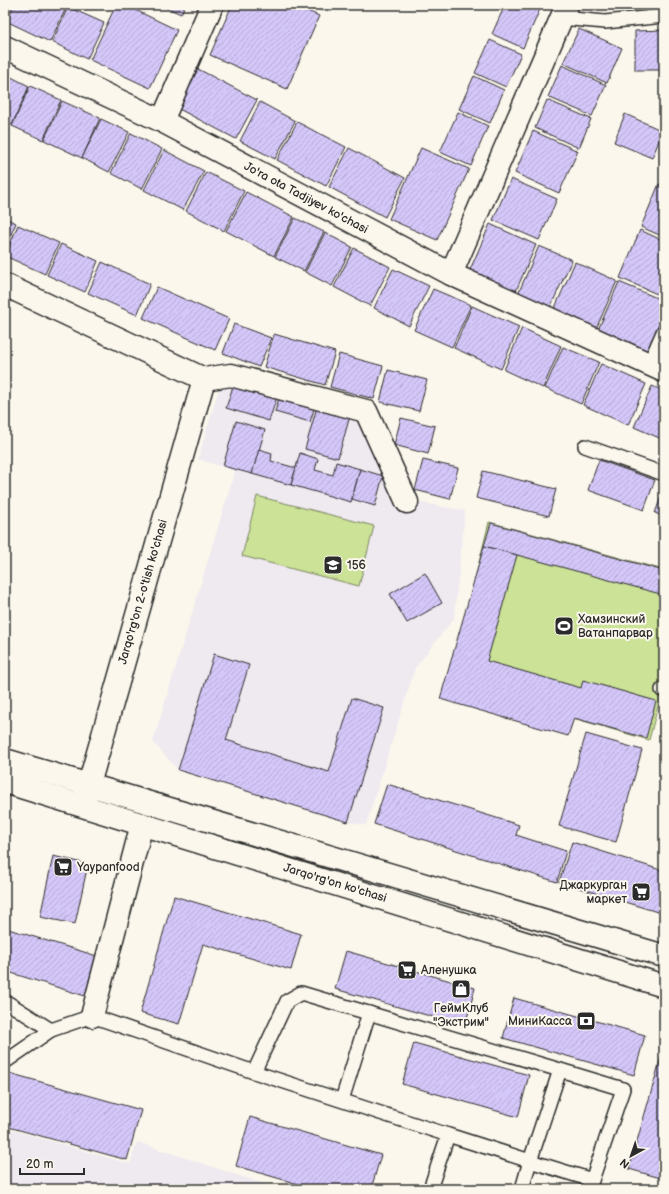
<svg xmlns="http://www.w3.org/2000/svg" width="669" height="1194" font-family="'Balsamiq Sans',sans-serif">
<defs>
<pattern id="building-hatch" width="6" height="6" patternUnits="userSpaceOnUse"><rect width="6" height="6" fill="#d4c7f9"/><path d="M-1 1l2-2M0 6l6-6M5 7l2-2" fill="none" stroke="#b6abd6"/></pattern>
</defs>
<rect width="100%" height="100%" fill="#fbf7ec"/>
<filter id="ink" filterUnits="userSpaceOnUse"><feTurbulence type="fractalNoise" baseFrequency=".025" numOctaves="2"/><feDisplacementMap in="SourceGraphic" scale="8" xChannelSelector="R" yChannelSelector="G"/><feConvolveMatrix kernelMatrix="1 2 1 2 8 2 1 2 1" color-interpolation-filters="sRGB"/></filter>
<g filter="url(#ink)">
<!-- built -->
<g fill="#efe9f0">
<polygon points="227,362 371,405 413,501 465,511 454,618 415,668 366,825 348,822 178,770 153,742 235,471 198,459"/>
<polygon points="5,1128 130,1164 137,1142 279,1189 5,1189"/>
</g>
<!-- grass -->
<g fill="#cbe297" stroke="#7b8661">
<polygon points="257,496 374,526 359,586 242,556"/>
<polygon points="489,522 664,570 664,683 649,740 573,718 446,696"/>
</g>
<!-- building -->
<g fill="url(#building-hatch)" stroke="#2b2b2b">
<polygon points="5,5 10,5 5,16"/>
<polygon points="14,5 65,5 67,6 50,42 6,21"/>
<polygon points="116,5 125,5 177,30 150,88 90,60"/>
<polygon points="160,5 185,5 181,14"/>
<polygon points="232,5 294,5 319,16 287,89 210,55"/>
<polygon points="310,5 324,5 322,11"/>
<polygon points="505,5 531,5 540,9 523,48 492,34"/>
<polygon points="613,5 659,5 614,11"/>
<polygon points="68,7 104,23 87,59 52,42"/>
<polygon points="579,29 622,48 607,83 563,63"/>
<polygon points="664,30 664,70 635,70 635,31"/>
<polygon points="490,40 521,54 506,87 475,73"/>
<polygon points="562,65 606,85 592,116 548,97"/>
<polygon points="198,69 257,100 236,139 177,108"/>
<polygon points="5,74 29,86 12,125 5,122"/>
<polygon points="474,76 504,90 490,123 459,109"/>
<polygon points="30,86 61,100 43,140 12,126"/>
<polygon points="547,100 591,119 579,148 535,128"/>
<polygon points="62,101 100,118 82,158 44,140"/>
<polygon points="260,102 295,121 275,159 240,141"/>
<polygon points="458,112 488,126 471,166 440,152"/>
<polygon points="625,114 663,131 652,158 614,142"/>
<polygon points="101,119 129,132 109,172 82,158"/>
<polygon points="297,122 346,147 326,186 277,160"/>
<polygon points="533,131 578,151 559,193 515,173"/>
<polygon points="131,133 162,149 142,189 111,173"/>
<polygon points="349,148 405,178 385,217 329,187"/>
<polygon points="421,148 469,169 437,240 389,219"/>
<polygon points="164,150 204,171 183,210 144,190"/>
<polygon points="206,172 244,191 224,231 186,211"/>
<polygon points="511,179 557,199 539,240 493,220"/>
<polygon points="659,184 664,186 664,237 641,227"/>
<polygon points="246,192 294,217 274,256 226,231"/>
<polygon points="5,218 16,223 5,248"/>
<polygon points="295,218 324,232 304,271 275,257"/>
<polygon points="490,224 536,245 515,293 469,272"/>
<polygon points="18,225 59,243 45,274 5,256"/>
<polygon points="640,230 664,241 664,297 620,278"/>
<polygon points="325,233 352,247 332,286 305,272"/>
<polygon points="61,244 98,261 85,292 47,275"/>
<polygon points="539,246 572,260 550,308 518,294"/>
<polygon points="354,248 390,267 370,306 334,287"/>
<polygon points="102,262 150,284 137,315 88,293"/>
<polygon points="575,262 617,281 596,329 554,310"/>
<polygon points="393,269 429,286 409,326 374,308"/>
<polygon points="619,282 664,301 664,319 650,352 598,330"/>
<polygon points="157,287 229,319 215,350 143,318"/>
<polygon points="433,289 471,305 452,347 414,330"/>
<polygon points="472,306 519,327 501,369 454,348"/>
<polygon points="234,324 271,338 259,367 223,353"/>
<polygon points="522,328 561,346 543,388 504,370"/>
<polygon points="274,334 335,352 325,385 264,367"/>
<polygon points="563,347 599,362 581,404 545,388"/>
<polygon points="339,354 383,366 374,399 330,387"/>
<polygon points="601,364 646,384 628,425 583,405"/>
<polygon points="388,370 427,380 419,411 380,402"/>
<polygon points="235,380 278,394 269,421 226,408"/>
<polygon points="652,386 664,391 664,440 634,427"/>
<polygon points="280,395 315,406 310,422 275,412"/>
<polygon points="317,407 350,416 338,458 305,449"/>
<polygon points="401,418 435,426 428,454 394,445"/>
<polygon points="236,421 265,430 252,474 223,466"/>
<polygon points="259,449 272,453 271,461 296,468 291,485 252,474"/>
<polygon points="300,453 318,459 315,470 333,475 336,462 360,469 351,502 291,485"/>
<polygon points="423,460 458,468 450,499 415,490"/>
<polygon points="599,460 655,480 644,510 588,490"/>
<polygon points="360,469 383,476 375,506 352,499"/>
<polygon points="483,471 556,489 549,516 476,498"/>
<polygon points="664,489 664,517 655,513"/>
<polygon points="491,523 664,571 664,595 484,546"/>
<polygon points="484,546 517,555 487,661 581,688 583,680 656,701 646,738 574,718 568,736 440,699"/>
<polygon points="425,573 442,603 407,623 390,594"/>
<polygon points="214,654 249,665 226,740 329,772 352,698 384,708 348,822 178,770"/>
<polygon points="586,734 642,750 616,842 559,826"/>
<polygon points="387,784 519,825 516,835 566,851 557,882 374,824"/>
<polygon points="572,842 664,871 664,914 559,882"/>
<polygon points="53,856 88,864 75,924 40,917"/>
<polygon points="174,896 301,934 291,970 203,944 179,1024 140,1013"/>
<polygon points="5,928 97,956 85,996 5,971"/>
<polygon points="346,951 475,988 465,1026 335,989"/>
<polygon points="514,998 645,1035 634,1075 503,1038"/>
<polygon points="414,1043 529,1075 518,1117 402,1084"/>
<polygon points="664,1047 664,1179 629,1169"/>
<polygon points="9,1073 141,1110 127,1160 5,1126 5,1088"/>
<polygon points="250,1117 381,1155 371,1189 315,1189 236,1166"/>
</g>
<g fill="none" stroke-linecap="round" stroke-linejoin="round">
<defs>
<g id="service">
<polyline points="561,18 605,22 664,16"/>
<polyline points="649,364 664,330"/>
<polyline points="585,446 664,474"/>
<polyline points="662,690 664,690"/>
<polyline points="5,1001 51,1030 92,1016 254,1072 287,1001 301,993 560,1070 530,1161 448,1135 430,1189"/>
<polyline points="5,1062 51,1030"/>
<polyline points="560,1070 623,1089 589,1189"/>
<polyline points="254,1072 448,1135"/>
<polyline points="342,1100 369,1013"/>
<polyline points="522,1189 530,1161 592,1180"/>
</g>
<g id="minor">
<polyline points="5,47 162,121 451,274 664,371"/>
<polyline points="162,121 212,5"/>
<polyline points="451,274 567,5"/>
<polyline points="5,285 204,379 231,375 366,411 407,502"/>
<polyline points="84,802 204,379"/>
<polyline points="92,1016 142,824"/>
</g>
<g id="secondary">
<polyline points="5,760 664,956"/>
<polyline points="5,782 664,986"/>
</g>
</defs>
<!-- service casing -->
<use href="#service" stroke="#2b2b2b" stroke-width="16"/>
<!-- minor casing -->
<use href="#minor" stroke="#2b2b2b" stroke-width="25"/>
<!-- secondary casing -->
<use href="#secondary" stroke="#2b2b2b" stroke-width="25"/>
<!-- service -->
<use href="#service" stroke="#fbf7ec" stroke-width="13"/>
<!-- minor -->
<use href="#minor" stroke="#fbf7ec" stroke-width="22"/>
<!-- secondary -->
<use href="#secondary" stroke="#fbf7ec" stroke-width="22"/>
</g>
</g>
<!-- icons -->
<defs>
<symbol id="school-square" viewBox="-11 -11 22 22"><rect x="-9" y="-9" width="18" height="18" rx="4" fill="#2b2b2b" stroke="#fbf7ec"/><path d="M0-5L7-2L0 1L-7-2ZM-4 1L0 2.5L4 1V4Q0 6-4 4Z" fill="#fff"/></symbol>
<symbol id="stadium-square" viewBox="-11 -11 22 22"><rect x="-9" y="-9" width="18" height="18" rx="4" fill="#2b2b2b" stroke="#fbf7ec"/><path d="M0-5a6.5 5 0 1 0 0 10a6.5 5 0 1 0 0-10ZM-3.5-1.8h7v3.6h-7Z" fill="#fff"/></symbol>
<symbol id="supermarket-square" viewBox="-11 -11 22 22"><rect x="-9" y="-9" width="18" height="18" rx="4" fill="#2b2b2b" stroke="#fbf7ec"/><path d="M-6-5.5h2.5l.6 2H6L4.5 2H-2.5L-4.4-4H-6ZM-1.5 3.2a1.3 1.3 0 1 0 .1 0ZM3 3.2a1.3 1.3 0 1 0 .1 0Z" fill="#fff"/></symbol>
<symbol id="shop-square" viewBox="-11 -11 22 22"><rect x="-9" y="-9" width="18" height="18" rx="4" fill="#2b2b2b" stroke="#fbf7ec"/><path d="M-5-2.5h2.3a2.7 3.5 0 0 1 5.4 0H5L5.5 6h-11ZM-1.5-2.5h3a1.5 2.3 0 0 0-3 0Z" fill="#fff"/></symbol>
<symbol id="bank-square" viewBox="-11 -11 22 22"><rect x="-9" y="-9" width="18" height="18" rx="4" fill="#2b2b2b" stroke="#fbf7ec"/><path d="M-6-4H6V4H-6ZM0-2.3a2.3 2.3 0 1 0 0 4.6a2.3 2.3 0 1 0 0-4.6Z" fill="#fff"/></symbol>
</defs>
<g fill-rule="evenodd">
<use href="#school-square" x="322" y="554" width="22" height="22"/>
<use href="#stadium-square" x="553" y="615" width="22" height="22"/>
<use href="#supermarket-square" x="52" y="856" width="22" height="22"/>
<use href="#supermarket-square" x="630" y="881" width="22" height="22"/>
<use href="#supermarket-square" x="396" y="959" width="22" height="22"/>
<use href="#shop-square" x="450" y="978" width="22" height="22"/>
<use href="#bank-square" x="575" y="1010" width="22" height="22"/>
</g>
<g text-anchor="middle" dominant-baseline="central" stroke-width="4" stroke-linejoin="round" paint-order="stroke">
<!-- street labels -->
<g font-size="12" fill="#2b2b2b" stroke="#fbf7ec">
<text transform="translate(306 198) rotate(28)">Jo'ra ota Tadjiyev ko'chasi</text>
<text transform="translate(143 592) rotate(-74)">Jarqo'rg'on 2-o'tish ko'chasi</text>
<text transform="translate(335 883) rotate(17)">Jarqo'rg'on ko'chasi</text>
</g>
<!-- poi labels -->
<g font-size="12" fill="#2b2b2b" stroke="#fbf7ec" text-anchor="start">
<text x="347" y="565">156</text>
<text x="578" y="619">Хамзинский<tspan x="578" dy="14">Ватанпарвар</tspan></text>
<text x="77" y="867">Yaypanfood</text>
<text x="627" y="885" text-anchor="end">Джаркурган<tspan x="627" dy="14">маркет</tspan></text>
<text x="421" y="970">Аленушка</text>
<text x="461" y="1008" text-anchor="middle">ГеймКлуб<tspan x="461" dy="14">"Экстрим"</tspan></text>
<text x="572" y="1021" text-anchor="end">МиниКасса</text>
</g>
</g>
<!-- margin -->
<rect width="669" height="1194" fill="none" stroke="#fbf7ec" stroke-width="20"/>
<rect x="10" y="10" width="649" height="1174" fill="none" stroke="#2b2b2b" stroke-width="1.5" filter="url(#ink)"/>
<!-- north arrow -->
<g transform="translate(631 1156) rotate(220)" stroke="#fbf7ec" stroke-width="3" paint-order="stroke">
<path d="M0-3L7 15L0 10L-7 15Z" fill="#2b2b2b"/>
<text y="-6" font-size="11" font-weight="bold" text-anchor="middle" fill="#2b2b2b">N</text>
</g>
<!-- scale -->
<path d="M20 1168v6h64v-6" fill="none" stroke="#2b2b2b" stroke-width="2"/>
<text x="26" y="1168" font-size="12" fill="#2b2b2b" stroke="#fbf7ec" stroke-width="3" paint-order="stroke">20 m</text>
</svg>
